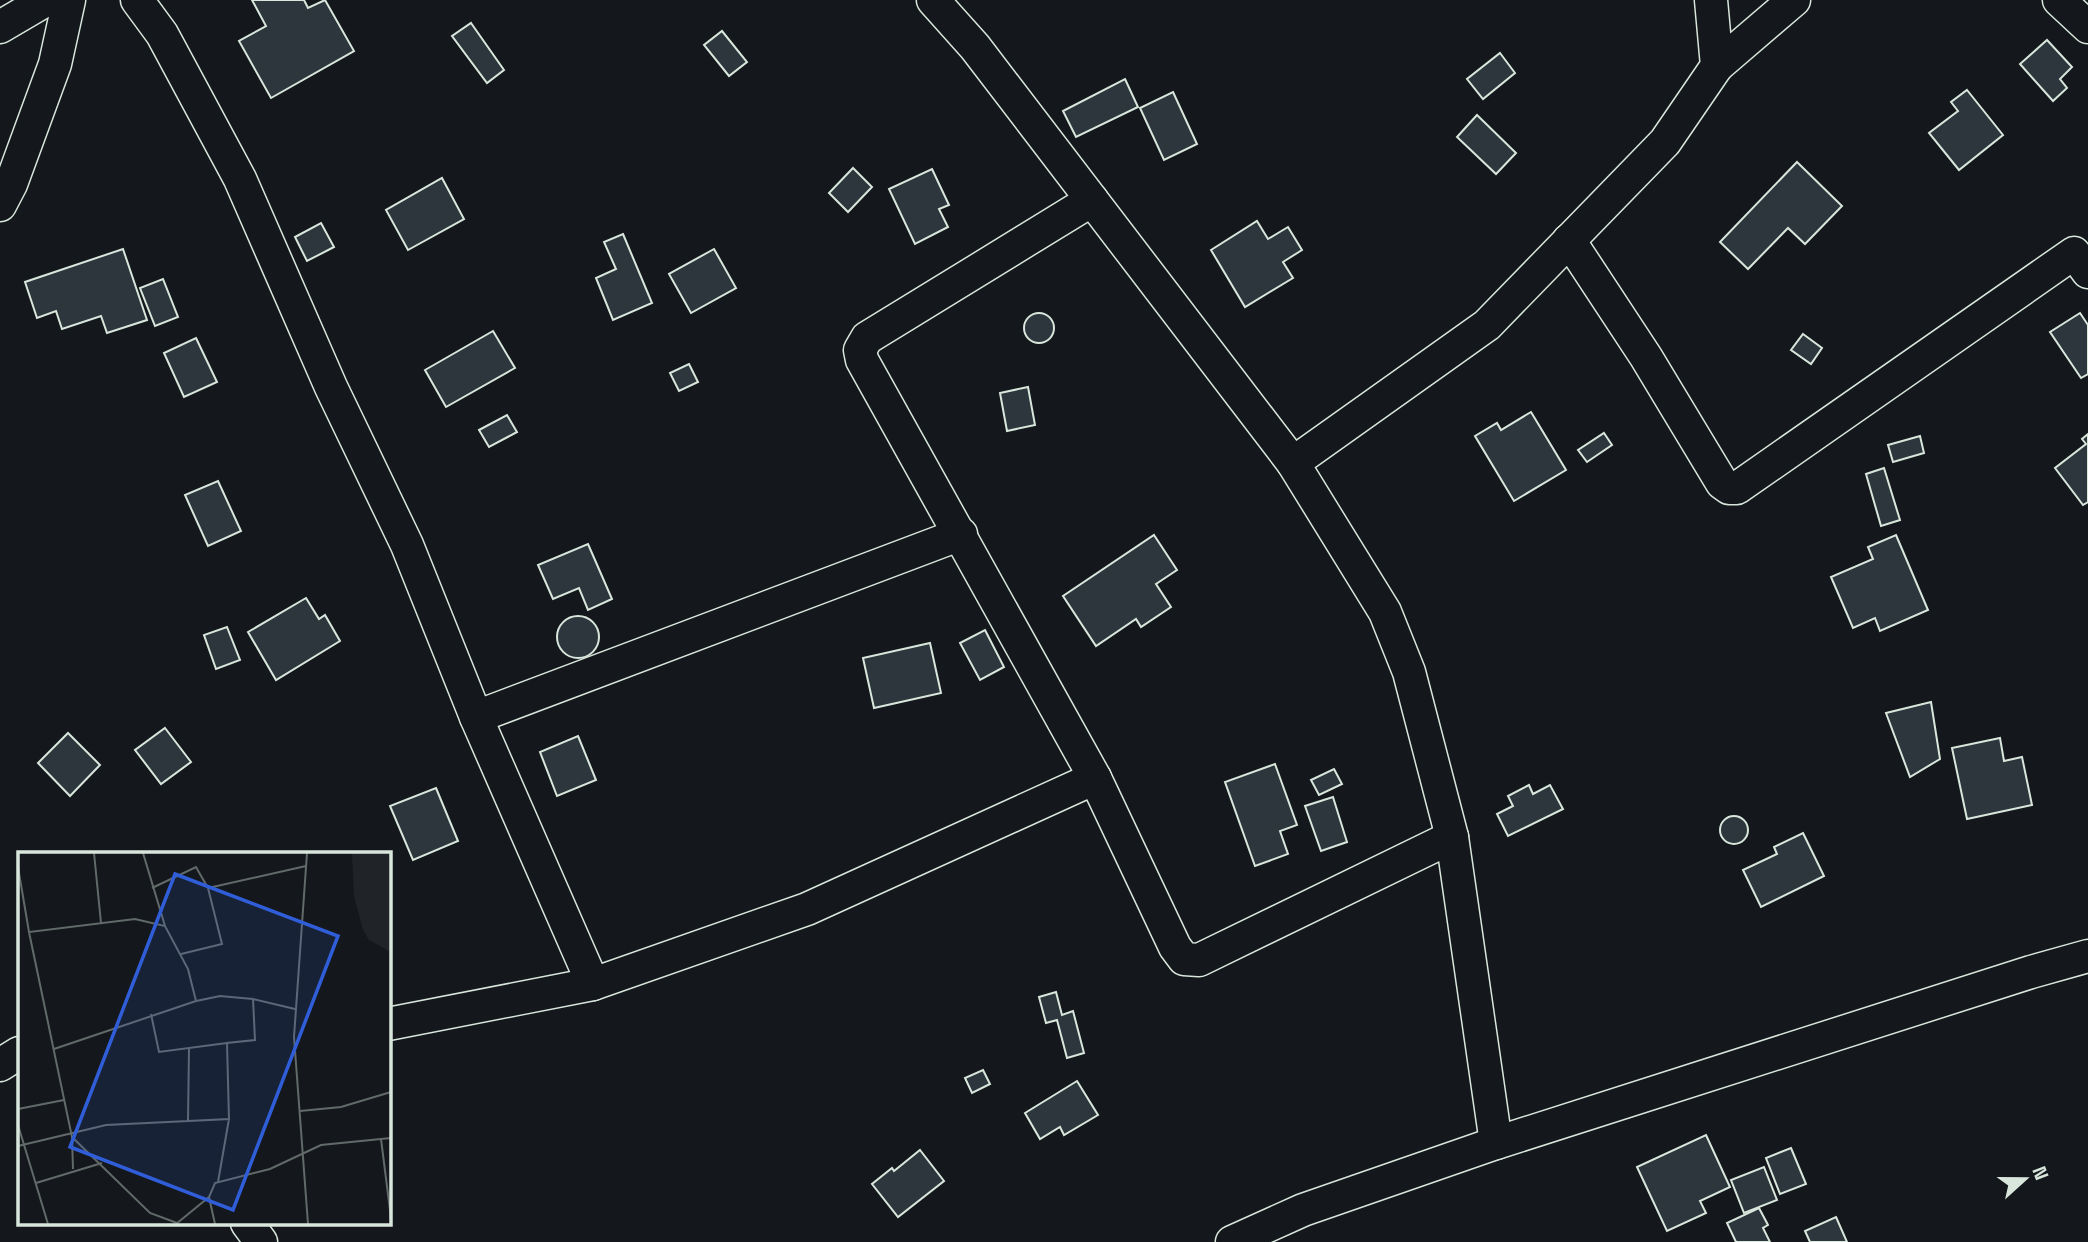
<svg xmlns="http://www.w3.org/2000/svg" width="2088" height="1242" font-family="'Space Grotesk',sans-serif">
<rect width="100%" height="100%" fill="#14181c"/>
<!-- building -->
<g fill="#2c363c" stroke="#d8e6dc" stroke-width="2">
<polygon points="252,0 304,0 308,8 325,0 354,51 271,98 239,41 266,26"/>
<polygon points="471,23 504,70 487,83 452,36"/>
<polygon points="722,31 747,62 729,76 704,45"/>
<polygon points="2047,40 2072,67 2060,79 2067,88 2053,101 2020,64"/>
<polygon points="1500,53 1515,73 1483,99 1467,79"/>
<polygon points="1125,79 1138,107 1076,137 1063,111"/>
<polygon points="1967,90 2003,135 1959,170 1929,133 1958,111 1951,102"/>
<polygon points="1173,92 1197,144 1164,160 1140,108"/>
<polygon points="1477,115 1516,153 1496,174 1457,137"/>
<polygon points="1797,162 1842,206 1805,244 1788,228 1748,269 1720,242"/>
<polygon points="853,168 872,187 848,212 829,193"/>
<polygon points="932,169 949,205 939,209 948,227 915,244 889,189"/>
<polygon points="442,178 464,219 408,250 386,210"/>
<polygon points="1257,221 1268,239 1288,227 1302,250 1283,262 1293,278 1245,307 1211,250"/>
<polygon points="321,223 334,247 307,261 295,237"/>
<polygon points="623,234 652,303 613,320 596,278 616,269 604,242"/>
<polygon points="123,249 147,320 107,333 101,316 62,329 56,311 37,318 25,282"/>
<polygon points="714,249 736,288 691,313 669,274"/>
<polygon points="163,279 178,317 155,326 140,288"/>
<polygon points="2080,313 2088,325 2088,374 2081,378 2050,332"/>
<circle cx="1039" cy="328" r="15"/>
<polygon points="493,331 515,368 446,407 425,370"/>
<polygon points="1803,334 1822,348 1811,364 1791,350"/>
<polygon points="196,338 217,382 184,397 164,353"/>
<polygon points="689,364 698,382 679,391 670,373"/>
<polygon points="1028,387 1035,425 1007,431 1000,393"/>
<polygon points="1531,412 1566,470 1514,501 1475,436 1497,423 1501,430"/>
<polygon points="507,415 517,432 489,447 479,430"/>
<polygon points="1604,433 1612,445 1587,462 1578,450"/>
<polygon points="2088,434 2088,502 2083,505 2055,468 2086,444 2082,439"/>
<polygon points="1920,436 1924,453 1893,462 1888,445"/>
<polygon points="1884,468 1900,520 1881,526 1866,474"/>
<polygon points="218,481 241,531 208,546 185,495"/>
<polygon points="1154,535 1177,570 1156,584 1171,607 1141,627 1136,619 1096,646 1063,596"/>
<polygon points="1896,535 1928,610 1880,631 1875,618 1853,628 1831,577 1873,559 1868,547"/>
<polygon points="588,544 612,599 588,610 579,588 553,599 538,565"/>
<polygon points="306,598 319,619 325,615 340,641 276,680 248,632"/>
<circle cx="578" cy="637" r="21"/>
<polygon points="227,627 240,660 216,669 204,635"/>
<polygon points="985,630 1004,667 980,680 960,643"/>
<polygon points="930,643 941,693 874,708 863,658"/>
<polygon points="1931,702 1940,759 1910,777 1886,713"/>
<polygon points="165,728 191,762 161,784 135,750"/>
<polygon points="68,733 100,765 70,796 38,763"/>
<polygon points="578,736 596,780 557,796 540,752"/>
<polygon points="2000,738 2004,761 2022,757 2032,805 1967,819 1952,748"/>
<polygon points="1275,764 1297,825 1280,831 1288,854 1255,866 1225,782"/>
<polygon points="1334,769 1342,784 1319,795 1311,780"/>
<polygon points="1529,785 1533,794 1550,785 1563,809 1508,836 1497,814 1513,806 1508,796"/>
<polygon points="436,788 458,841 413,860 390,806"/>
<polygon points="1333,797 1347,842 1321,851 1305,806"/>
<circle cx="1734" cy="830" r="14"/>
<polygon points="1803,833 1824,876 1761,907 1743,870 1777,854 1774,847"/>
<polygon points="1056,992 1062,1015 1073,1011 1084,1053 1067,1058 1057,1020 1046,1023 1039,997"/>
<polygon points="983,1070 990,1084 972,1093 965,1078"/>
<polygon points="1077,1081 1098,1115 1064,1135 1060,1127 1040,1139 1025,1113"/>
<polygon points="1706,1135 1730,1187 1700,1201 1706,1213 1667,1231 1637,1167"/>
<polygon points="1791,1148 1806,1184 1780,1194 1766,1158"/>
<polygon points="920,1150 944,1181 898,1217 872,1184 892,1168 894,1171"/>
<polygon points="1764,1167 1777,1200 1744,1213 1731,1180"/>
<polygon points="1759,1208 1768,1225 1763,1228 1770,1242 1736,1242 1727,1223"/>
<polygon points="1836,1217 1847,1242 1810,1242 1805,1231"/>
</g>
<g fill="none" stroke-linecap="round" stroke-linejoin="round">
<defs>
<g id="street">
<polyline points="137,0 162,34 240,179 331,387 407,545 476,717 593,984 807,909 1095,778 1175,947 1184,959 1199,960 1452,837 1496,1143"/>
<polyline points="933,0 975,47 1293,463"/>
<polyline points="2059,0 2088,27"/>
<polyline points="0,27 46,0"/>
<polyline points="1717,66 1794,0"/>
<polyline points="1092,200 867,338 860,350 862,360 1095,778"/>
<polyline points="0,205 11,184 55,64 69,0"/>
<polyline points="1569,240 1646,357 1722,483 1729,488 1737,488 2074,253 2088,272"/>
<polyline points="476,717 961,534"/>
<polyline points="1452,837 1409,672 1385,612 1293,463 1487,325 1665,142 1717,66 1711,0"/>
<polyline points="388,1024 593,984"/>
<polyline points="0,1065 19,1053"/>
<polyline points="247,1223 261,1242"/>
<polyline points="1232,1242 1303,1210 1496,1143 2031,972 2088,956"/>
</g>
</defs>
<!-- street casing -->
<use href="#street" stroke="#d8e6dc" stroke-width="35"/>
<!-- street -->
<use href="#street" stroke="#14181c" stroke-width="32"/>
</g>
<!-- overview -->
<g transform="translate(18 852)">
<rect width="373" height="373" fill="#14181c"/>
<path d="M334 1H373V100L351 88 345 78 336 44Z" fill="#202428"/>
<path fill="none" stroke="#626a69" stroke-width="2" d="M76 1 83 71M125 1 147 74M289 1 276 185 290 372M0 15 11 80M134 36 178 15 190 36M163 102 204 92 190 36 288 14M133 162 141 200 209 191M36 197 178 149M0 257 46 248M282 259 323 255 373 240M170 269 171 196M0 273 30 372M54 285 132 361 159 371M363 287 373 366M0 294 88 273 211 267 209 191 237 188 235 147 277 157M55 317 54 285 11 80 117 67 147 74 170 117 178 149 202 144 235 147M200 330 211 267M18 331 84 311M158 372 191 345M197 372 191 345 197 331 252 317 303 293 373 286"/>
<path fill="#305dd8" fill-opacity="0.15" stroke="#305dd8" stroke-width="3.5" d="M157 22 320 84 215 358 52 295Z"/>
<rect width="373" height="373" fill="none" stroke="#d8e6dc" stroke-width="3.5"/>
</g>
<!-- north arrow -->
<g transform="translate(2025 1179) rotate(69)" stroke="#14181c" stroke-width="5" paint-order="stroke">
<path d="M0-5L12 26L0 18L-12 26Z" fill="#d8e6dc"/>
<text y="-10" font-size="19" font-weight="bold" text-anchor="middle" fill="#d8e6dc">N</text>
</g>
</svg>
